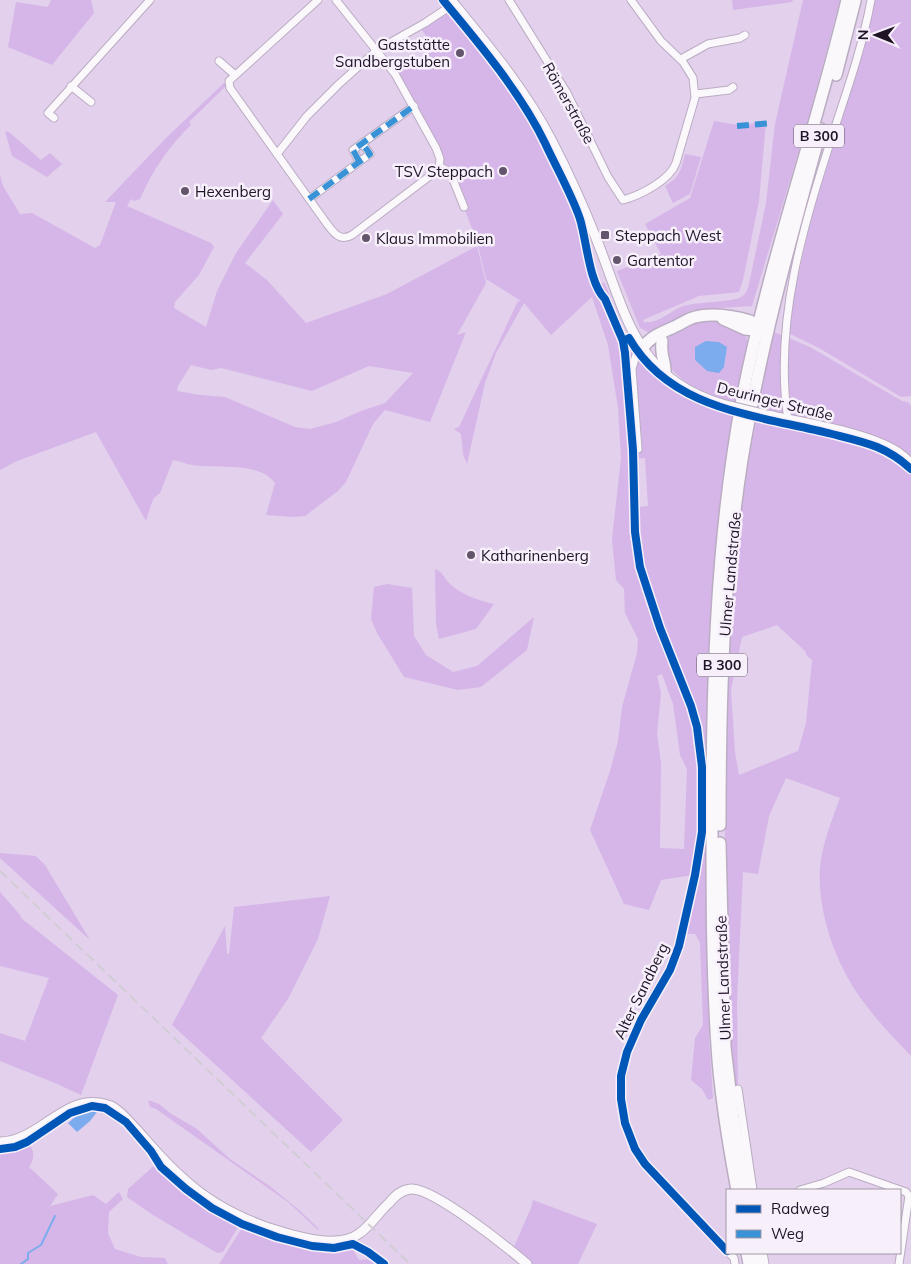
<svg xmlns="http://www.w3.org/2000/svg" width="911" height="1264" font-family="Mulish,sans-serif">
<rect width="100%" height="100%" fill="#e2d0ec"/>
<!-- green -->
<g fill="#d6b6e8" fill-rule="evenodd">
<polygon points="51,0 91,0 94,13 52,65 8,47 16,2 48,7"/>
<polygon points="732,0 793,0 792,2 733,10"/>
<path d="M803 0H840L809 117 752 306 692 310 652 332H648L640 328 617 271 661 254 645 224 690 198 714 121 738 125 766 122 759 201 743 280 739 292 699 296 643 320 644 322C659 324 670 311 683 306 697 302 733 302 741 297 746 294 748 289 749 284L766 203 775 124Z"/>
<polygon points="874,0 911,0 911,396 901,397 819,348 786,332 811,217 849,97"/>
<path d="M449 7 511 86 543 140 579 218 587 244 591 251 593 271 596 279 605 284 633 351C658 384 696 401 735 413L719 537 711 619 708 683 709 1038 713 1098 708 1100 702 1089 691 1080 695 1038 703 1025 700 943 695 934H685L702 863 704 787 703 747H698C705 790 699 833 693 875L661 880 649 910 624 904 590 830 610 771 618 741 622 707 637 653 638 639 625 613 624 589 616 580 612 539 621 458 618 408 608 345 592 297 551 335 524 303 496 353 485 383 467 464 463 454 461 434 454 429 459 427 518 301H521L486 279 477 241 450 172 445 169 436 148 395 74 435 49 419 26ZM645 458 648 506 636 507 634 459ZM662 674 673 704 680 755 687 769 684 849 660 848 661 763 657 734 661 693 657 676Z"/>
<path d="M224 83 227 85 189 122 191 125C169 146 152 171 140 199L134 201 131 199 127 206 211 243 214 247 199 275 175 302 174 308 206 327 217 291 236 253 273 200 283 214 245 263 267 280 306 323 387 294 477 246 486 283 457 335 466 332 430 422 385 410 373 424 346 482 338 491 305 516 294 517 266 515 275 483C259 461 217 469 192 465 186 464 179 461 173 460L160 493 154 498 151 505 146 521 96 432 17 461 0 470V175L3 186 20 214 32 213 95 248 100 245 116 202H105L168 136ZM191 365 211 370 221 368 312 391 369 366 413 373 385 403 361 411 336 422 310 429 295 427 225 397 200 395 177 391 178 386Z"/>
<polygon points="5,131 9,132 41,160 50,153 62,164 47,177 12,156"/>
<path d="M685 154 701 157 690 194 673 203 665 186C680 177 681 170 685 154Z"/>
<path d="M711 319 745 333 749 346 737 403C705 395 686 388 665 361 666 355 665 345 668 340 676 325 696 321 711 319ZM727 347 724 367 707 371 695 360Z"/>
<path d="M774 332 810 347 902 401 908 402 911 406V1056C895 1039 879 1023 865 1004 837 968 817 914 820 868 822 844 832 820 840 798L786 778 769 816 758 874 743 872 737 1002 738 1089 733 1090 728 1039 725 889V672L740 501 755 417 765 420 768 411 756 408ZM777 625 805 651 807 656 812 660 806 723 798 751 739 775 735 752 731 690 742 637Z"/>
<path d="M435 569C443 572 444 578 449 583 461 595 478 600 494 604L476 629 439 639 436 624Z"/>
<polygon points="387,584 412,588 414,636 426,655 453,672 477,666 534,617 527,650 481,687 458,690 404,677 377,633 371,619 374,587"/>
<polygon points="0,853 36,856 45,865 90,940 0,858"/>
<polygon points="0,892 21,916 21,918 118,995 81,1095 55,1083 0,1061 0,1033 25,1041 49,978 0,966"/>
<polygon points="330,896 318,939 288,999 261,1038 343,1120 311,1152 172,1025 225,926 227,954 229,954 234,907"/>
<polygon points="148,1100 159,1104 170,1113 197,1129 230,1159 271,1187 299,1210 319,1229 318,1230 288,1202 156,1109 150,1107"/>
<path d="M27 1142C35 1150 35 1158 29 1167L58 1194 50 1206 93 1195 106 1204 119 1192 123 1199 109 1212 108 1233 115 1249 141 1257 165 1258 168 1264H0V1149L15 1147Z"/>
<path d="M156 1164C182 1187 204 1206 236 1222L237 1229 223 1252 217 1253 153 1215 127 1197 128 1189Z"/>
<polygon points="533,1200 597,1224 578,1264 532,1264 513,1249 531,1208"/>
<path d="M244 1227C279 1237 314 1254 351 1247L359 1260 372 1259 374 1264H219L242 1228Z"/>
</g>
<!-- water -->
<g fill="#7cabee">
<polygon points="706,341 719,342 727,347 724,367 719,373 707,371 695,360 695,347"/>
<polygon points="91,1110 97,1112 90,1121 77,1132 68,1123 80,1113"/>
</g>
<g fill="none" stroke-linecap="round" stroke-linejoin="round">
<!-- stream -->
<polyline stroke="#7cabee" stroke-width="2" points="21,1264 28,1259 28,1253 41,1245 55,1216"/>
<defs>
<g id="minor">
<polyline points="318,0 229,81 230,88 277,154 307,116 339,84 377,50 425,23 449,7 452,0"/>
<path d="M509 0 567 93 608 177 623 200C641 195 670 180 676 163L695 98 693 78 683 62 661 41 631 0"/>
<polyline points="681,59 708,44 740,38 745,35"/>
<polyline points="219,61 235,75"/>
<polyline points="71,86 91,102"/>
<polyline points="696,94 729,90 733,87"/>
<polyline points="54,118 48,113 150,0"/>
<path d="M277 154 327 224C334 233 340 242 352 235L439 169 440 159 436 148 395 74 336 0"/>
<polyline points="359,161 353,150 414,106"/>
<polyline points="440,167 450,172 464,207"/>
<polyline points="309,199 370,154 362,143"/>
<path d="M788 420C773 320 805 221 835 127 849 85 863 44 871 0"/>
<polyline points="633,450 638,449 632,369 636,355 642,349"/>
<path d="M686 915C683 930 681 945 675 959 666 980 652 999 641 1020 615 1070 613 1116 645 1164L727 1251"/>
<polyline points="738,1089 753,1190"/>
<polyline points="800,1190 824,1183 849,1172 906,1192 909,1196 899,1264"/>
<polyline points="346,1240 368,1252 384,1264"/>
<polyline points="729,1253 734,1258 735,1264"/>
<polyline points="763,1253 765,1264"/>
</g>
<g id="tertiary">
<path d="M451 0C488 45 525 89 552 141 568 172 583 205 596 238 626 312 633 377 722 404"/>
<path d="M767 415C804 423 865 432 896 451 901 454 906 459 911 463"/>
<path d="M0 1142C37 1142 63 1097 99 1103 104 1104 109 1105 113 1107 123 1113 130 1123 138 1131 153 1148 167 1165 185 1180 208 1201 236 1216 266 1227 292 1235 337 1251 360 1233 371 1225 379 1212 389 1203 395 1196 401 1190 411 1189 434 1188 507 1247 527 1264"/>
</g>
<g id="primary">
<polyline points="836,75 855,1"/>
<polyline points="723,319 745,329 765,331"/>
<path d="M662 341C660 357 666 361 665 374"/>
<path d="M642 349C649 337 661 333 674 327 681 324 687 319 695 317 713 312 748 317 763 327"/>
<path d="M720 825C720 702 723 581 742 460 760 348 791 238 821 129"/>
<polyline points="720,843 725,1047 733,1116 745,1190"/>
<path d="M737 1190C728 1142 720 1095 717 1046 712 971 712 896 712 822 712 680 716 538 742 399 768 264 815 134 847 0"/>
<polyline points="747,1253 749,1264"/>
<polyline points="756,1253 758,1264"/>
</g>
</defs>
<!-- minor casing -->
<use href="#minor" stroke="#baacc2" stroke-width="9"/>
<!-- tertiary casing -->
<use href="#tertiary" stroke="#baacc2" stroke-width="11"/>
<!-- primary casing -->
<use href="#primary" stroke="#baacc2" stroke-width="14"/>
<!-- minor -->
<use href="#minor" stroke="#fbf8fc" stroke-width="7"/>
<!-- tertiary -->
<use href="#tertiary" stroke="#fbf8fc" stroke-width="9"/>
<!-- primary -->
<use href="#primary" stroke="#fbf8fc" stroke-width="11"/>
<!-- rail -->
<polyline stroke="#d2cdd5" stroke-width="2" stroke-dasharray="10 5" stroke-linecap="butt" points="0,871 410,1264"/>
<defs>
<polyline id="tertiary-bridge" points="722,404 767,415"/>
</defs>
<!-- tertiary-bridge casing -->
<use href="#tertiary-bridge" stroke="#baacc2" stroke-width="11" stroke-linecap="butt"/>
<!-- tertiary-bridge -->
<use href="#tertiary-bridge" stroke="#fbf8fc" stroke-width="9"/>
<!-- quiet -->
<g stroke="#3a92d6" stroke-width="6" stroke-dasharray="12 6" stroke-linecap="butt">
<polyline points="737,126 772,123"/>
<polyline points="359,161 353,150 414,106"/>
<polyline points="309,199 370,154 362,143"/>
</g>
<defs>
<g id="cycleway">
<path d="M443 0C478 42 521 93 545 143 556 167 572 195 580 219 587 242 589 283 605 299L623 341 625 353 633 450 635 532 640 567 660 628 691 706 697 727 702 767V832L695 875 679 946 670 970 641 1020 627 1052 621 1076V1099L625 1123 635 1149 645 1164 727 1251"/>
<path d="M623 341 629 338C671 411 758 415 832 434 864 442 886 446 911 469"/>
<polyline points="0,1149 15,1147 27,1142 70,1113 92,1106 105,1108 126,1122 151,1151 161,1167 186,1189 212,1208 242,1224 277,1237 312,1246 334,1248 353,1244 368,1252 384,1264"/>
</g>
</defs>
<!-- cycleway casing -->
<use href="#cycleway" stroke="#f7f0fb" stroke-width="11"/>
<!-- cycleway -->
<use href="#cycleway" stroke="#0057b8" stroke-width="8"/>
</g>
<!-- markers -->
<g fill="#63556b" stroke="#f7f0fb" stroke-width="2">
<circle cx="460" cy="53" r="5"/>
<circle cx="503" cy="171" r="5"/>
<circle cx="185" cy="191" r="5"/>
<rect x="600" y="230" width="10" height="10" rx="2.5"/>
<circle cx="366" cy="238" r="5"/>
<circle cx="617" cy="260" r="5"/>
<circle cx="471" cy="555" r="5"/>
</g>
<g text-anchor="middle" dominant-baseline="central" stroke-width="5" stroke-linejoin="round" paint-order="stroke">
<!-- shield labels -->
<g fill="#f7f0fb" stroke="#605566" stroke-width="1">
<rect x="794" y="124.5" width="50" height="23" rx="4"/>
<rect x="697" y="653.5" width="50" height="23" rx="4"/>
</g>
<g font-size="14" font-weight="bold" fill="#1f1326">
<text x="819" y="136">B 300</text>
<text x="722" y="665">B 300</text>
</g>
<!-- poi labels -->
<g font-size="15" fill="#1f1326" stroke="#f7f0fb" text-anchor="start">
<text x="450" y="44" text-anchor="end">Gaststätte<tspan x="450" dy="17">Sandbergstuben</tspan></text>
<text x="493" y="171" text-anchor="end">TSV Steppach</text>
<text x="195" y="191">Hexenberg</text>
<text x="615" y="235">Steppach West</text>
<text x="376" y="238">Klaus Immobilien</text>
<text x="627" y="260">Gartentor</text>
<text x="481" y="555">Katharinenberg</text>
</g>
<!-- street labels -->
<g font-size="15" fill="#1f1326" stroke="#f7f0fb">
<text transform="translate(569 103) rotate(61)">Römerstraße</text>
<text transform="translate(775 401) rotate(14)">Deuringer Straße</text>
<text transform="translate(730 574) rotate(-85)">Ulmer Landstraße</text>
<text transform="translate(723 978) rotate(-92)">Ulmer Landstraße</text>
<text transform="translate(641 991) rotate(-64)">Alter Sandberg</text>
</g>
</g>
<!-- legend -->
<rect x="726" y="1189" width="175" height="65" fill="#f7f0fb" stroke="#a198a6"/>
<rect x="736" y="1205" width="25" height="8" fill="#0057b8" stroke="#a198a6"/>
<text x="771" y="1214" font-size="15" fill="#1f1326">Radweg</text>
<rect x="736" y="1230" width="25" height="8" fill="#3a92d6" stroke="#a198a6"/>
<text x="771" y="1239" font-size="15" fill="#1f1326">Weg</text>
<!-- north arrow -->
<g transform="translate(876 35) rotate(271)" stroke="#f7f0fb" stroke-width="4" paint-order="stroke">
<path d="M0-4L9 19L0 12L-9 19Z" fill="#1f1326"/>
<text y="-8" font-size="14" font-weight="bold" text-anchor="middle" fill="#1f1326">N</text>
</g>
</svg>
